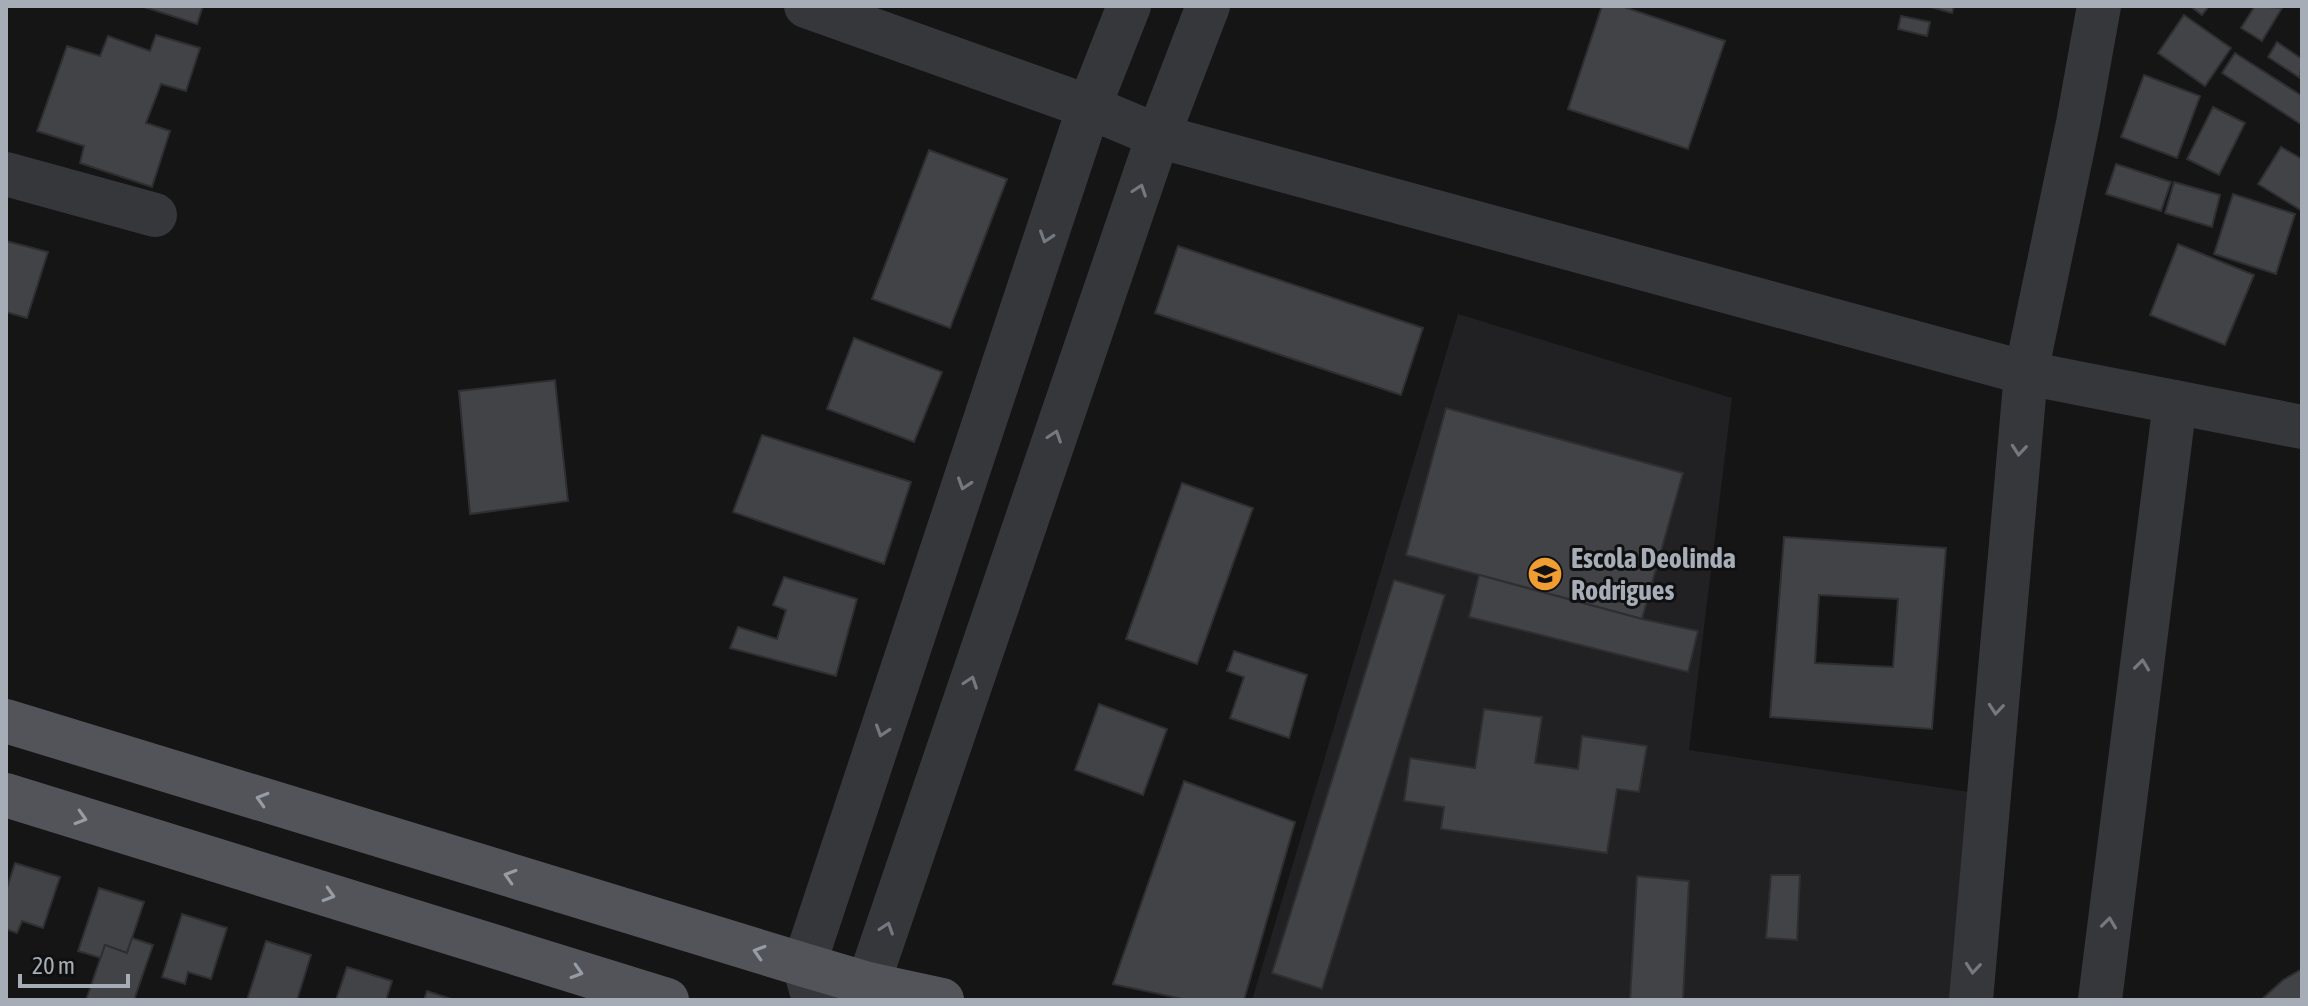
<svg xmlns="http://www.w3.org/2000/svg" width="2308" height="1006" font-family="'Asap Condensed',sans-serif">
<rect width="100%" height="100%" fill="#151516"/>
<!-- built -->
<polygon fill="#212123" points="1458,314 1732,398 1689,750 1989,795 1971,1000 1252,1000"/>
<!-- building -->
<g fill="#414346" stroke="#2f2f32" stroke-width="2" fill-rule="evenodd">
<polygon points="141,6 203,6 197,24"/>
<polygon points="1602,6 1621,6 1725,41 1688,149 1568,109"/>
<polygon points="1927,6 1954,6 1952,13"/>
<polygon points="2190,6 2209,6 2202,15"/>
<polygon points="2255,6 2282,8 2262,41 2241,28"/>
<polygon points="2184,15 2231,48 2205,86 2158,53"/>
<polygon points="1901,16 1930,22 1927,36 1898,29"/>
<polygon points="156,35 200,48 186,91 161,84 146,123 170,131 152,187 80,163 84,146 37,131 67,46 100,56 108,36 150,51"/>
<polygon points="2277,42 2302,59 2300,78 2268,57"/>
<polygon points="2235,53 2302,96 2302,125 2222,73"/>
<polygon points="2144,75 2200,96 2177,158 2121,137"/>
<polygon points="2213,107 2245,123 2219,175 2187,159"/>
<polygon points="2281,147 2302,159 2302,211 2258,184"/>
<polygon points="929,150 1007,179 950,328 872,299"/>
<polygon points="2116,164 2171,182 2161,211 2106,194"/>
<polygon points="2174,182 2220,195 2212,227 2165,213"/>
<polygon points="2233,194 2295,214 2276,274 2214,254"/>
<polygon points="6,241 48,252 27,318 6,312"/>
<polygon points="2178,244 2254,275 2225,345 2150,315"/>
<polygon points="1178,246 1423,328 1401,395 1155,313"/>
<polygon points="854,338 942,372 914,442 827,409"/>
<polygon points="555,380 568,501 470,514 459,391"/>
<polygon points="1446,408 1683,473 1642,619 1406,555"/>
<polygon points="762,435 911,482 884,564 733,512"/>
<polygon points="1182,483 1253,508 1197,664 1126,639"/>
<path d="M1784 537 1946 548 1932 729 1770 717ZM1819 595 1898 599 1893 667 1815 663Z"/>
<polygon points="1479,575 1642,619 1698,631 1688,672 1469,617"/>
<polygon points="784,577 857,599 836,676 730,648 738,627 777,639 786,610 773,605"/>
<polygon points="1394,580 1445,595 1322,989 1272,973"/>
<polygon points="1234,651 1307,675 1289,738 1230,718 1244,677 1227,671"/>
<polygon points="1099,704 1167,729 1143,795 1075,770"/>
<polygon points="1484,709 1542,717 1535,763 1578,769 1582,736 1647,746 1639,792 1617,789 1607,853 1441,829 1444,807 1404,801 1410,758 1475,768"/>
<polygon points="1184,781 1295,822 1244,1000 1187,1000 1113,984"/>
<polygon points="15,863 60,877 43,928 22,921 17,933 6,929 6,891"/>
<polygon points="1771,875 1800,875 1797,940 1766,938"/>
<polygon points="1637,876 1689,881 1683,1000 1630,1000"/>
<polygon points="99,888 144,902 127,953 105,945 101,958 78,951"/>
<polygon points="182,914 227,928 211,979 188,972 185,984 162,977"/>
<polygon points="132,938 153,945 134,1000 86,1000 105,945 127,953"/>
<polygon points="266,941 311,955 297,1000 247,1000"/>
<polygon points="347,967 392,981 386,1000 336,1000"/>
<polygon points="2302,969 2302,1000 2261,1000 2283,980"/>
<polygon points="427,991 454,1000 424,1000"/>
</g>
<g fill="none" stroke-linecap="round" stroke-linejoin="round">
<!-- minor -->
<g stroke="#36373b" stroke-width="44">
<polyline points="806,6 1089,107 1158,136 2026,373 2302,427"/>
<polyline points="6,174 155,215"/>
<polyline points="814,1000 804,965 1089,107 1129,6"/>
<polyline points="858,1000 868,984 1158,136 1208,6"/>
<polyline points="1971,1000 2026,373 2078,123 2099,6"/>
<polyline points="2100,1000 2175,402"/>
</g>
<!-- major -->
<g stroke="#52545a" stroke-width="44">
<polyline points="6,721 804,965 868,984 942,1000"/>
<polyline points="6,795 667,1000"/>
</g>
</g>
<!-- one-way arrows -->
<defs><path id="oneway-chevron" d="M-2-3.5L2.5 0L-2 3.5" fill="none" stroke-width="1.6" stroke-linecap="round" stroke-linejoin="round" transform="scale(2)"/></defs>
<g stroke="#74787f">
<use href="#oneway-chevron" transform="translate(1140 190) rotate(-71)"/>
<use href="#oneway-chevron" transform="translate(1046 237) rotate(108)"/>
<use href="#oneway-chevron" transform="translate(1055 436) rotate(-71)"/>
<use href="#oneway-chevron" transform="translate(2019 450) rotate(95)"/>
<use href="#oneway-chevron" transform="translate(964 484) rotate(108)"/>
<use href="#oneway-chevron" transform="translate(2142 665) rotate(-83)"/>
<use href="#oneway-chevron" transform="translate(971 682) rotate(-71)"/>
<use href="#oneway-chevron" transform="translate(1996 709) rotate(95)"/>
<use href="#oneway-chevron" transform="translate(882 731) rotate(108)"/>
<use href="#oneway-chevron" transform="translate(2109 923) rotate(-83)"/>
<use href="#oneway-chevron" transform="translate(887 928) rotate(-71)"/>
<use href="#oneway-chevron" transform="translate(1973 968) rotate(95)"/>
</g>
<g stroke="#969ba4">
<use href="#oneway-chevron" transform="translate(262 799) rotate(-163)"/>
<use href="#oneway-chevron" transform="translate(81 818) rotate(17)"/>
<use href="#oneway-chevron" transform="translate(510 876) rotate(-163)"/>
<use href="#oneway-chevron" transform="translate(329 895) rotate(17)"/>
<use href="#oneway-chevron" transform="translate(759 952) rotate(-163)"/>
<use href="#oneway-chevron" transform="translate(577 972) rotate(17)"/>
</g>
<!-- icons -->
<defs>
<symbol id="school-disc" viewBox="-11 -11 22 22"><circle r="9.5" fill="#f09d33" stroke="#101011"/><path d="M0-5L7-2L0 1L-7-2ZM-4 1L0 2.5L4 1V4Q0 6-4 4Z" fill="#111"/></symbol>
</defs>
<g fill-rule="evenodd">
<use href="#school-disc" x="1525" y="554" width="40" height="40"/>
</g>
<g text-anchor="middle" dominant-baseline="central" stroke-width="6" stroke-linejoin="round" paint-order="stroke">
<!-- poi labels -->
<g font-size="28" font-weight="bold" fill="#a7adb7" stroke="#101011" text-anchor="start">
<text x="1571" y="558">Escola Deolinda<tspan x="1571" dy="32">Rodrigues</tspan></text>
</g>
</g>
<!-- border -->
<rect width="2308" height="1006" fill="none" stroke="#a7adb7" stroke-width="16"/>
<!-- scale -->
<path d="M20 974v12h108v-12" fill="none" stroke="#a7adb7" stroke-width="4"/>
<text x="32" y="974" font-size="24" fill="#a7adb7" stroke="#101011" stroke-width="6" paint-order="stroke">20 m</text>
</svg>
